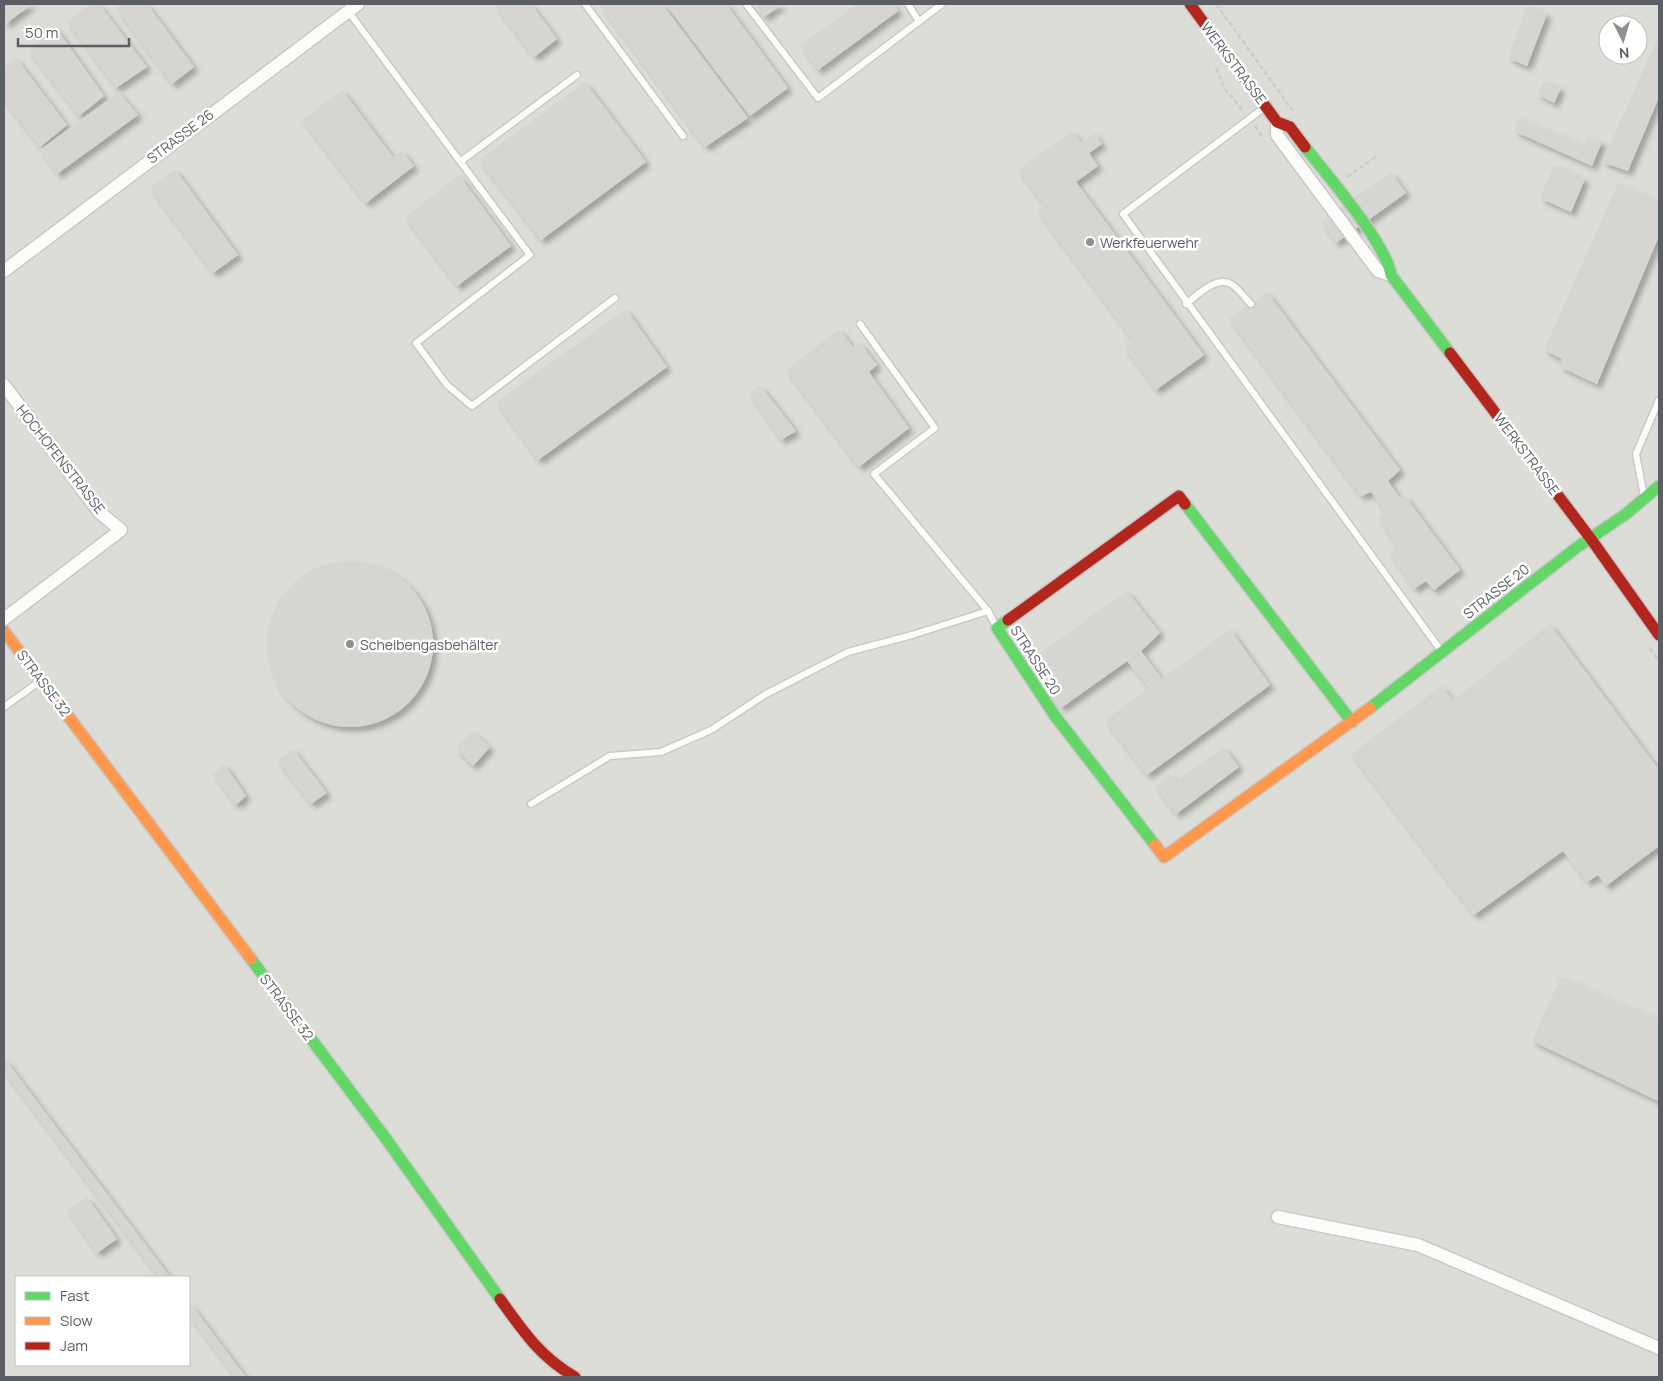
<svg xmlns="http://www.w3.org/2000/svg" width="1663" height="1381" font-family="Manrope,sans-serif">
<defs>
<filter id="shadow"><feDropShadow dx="4.5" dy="4.5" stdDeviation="2.5" flood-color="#0004"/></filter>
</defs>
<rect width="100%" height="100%" fill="#ecece6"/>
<!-- industrial -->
<path fill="#ddddd7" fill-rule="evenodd" d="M4 4H1659V1377H4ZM1608 25H1638V55H1608ZM16 1277H189V1365H16Z"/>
<!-- building -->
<g fill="#d6d5d1" filter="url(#shadow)">
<polygon points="4,4 32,4 4,25"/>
<polygon points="90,4 99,4 147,67 116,88 67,21"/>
<polygon points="122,4 147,4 194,67 172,84 116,8"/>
<polygon points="494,4 531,4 557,39 534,57"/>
<polygon points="599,4 662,4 748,118 705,147"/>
<polygon points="666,4 726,4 788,88 750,116"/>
<polygon points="755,4 783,4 764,17"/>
<polygon points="857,4 893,4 898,11 818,70 800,45"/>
<polygon points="1527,5 1547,14 1527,66 1508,58"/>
<polygon points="56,28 104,96 79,116 29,51"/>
<polygon points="1657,40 1659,41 1659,97 1628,171 1602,162"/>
<polygon points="16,58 67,125 40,147 4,100 4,67"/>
<polygon points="1544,80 1561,88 1554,103 1537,94"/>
<polygon points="585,82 646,162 541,240 479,160"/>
<polygon points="342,90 393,157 402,151 414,166 366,203 302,120"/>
<polygon points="119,92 138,115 57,174 40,150"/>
<polygon points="1519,118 1584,145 1588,136 1602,142 1592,166 1514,131"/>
<polygon points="1072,131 1081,142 1094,133 1102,144 1089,153 1098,166 1076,182 1204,355 1156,390 1124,347 1133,341 1037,210 1044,205 1018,170"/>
<polygon points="1554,165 1585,179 1571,212 1540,198"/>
<polygon points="175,169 238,255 213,273 150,188"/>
<polygon points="1391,172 1406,193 1336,243 1321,222"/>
<polygon points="459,175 511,246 457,286 405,217"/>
<polygon points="1618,183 1659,201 1659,236 1597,384 1560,367 1562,359 1544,350"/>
<polygon points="1267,292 1400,470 1388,481 1400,498 1405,496 1460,570 1434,590 1426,581 1414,589 1390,552 1397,546 1378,517 1385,512 1371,492 1361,496 1229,319"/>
<polygon points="626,309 667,367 538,460 496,402"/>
<polygon points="839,329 853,347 859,342 877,365 869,372 909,428 859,467 786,370"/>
<polygon points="760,385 796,431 781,440 750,394"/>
<circle cx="350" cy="644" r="83"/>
<polygon points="1127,591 1160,633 1141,651 1162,679 1230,629 1270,685 1147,775 1105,720 1149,688 1127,661 1061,708 1027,662"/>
<polygon points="1550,624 1659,770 1659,846 1606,886 1598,875 1587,882 1563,851 1474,915 1351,754 1441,686 1453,700"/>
<polygon points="472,731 490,747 473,766 456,749"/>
<polygon points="1224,747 1239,767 1176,814 1155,786 1169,774 1176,781"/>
<polygon points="293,749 327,793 311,804 277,760"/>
<polygon points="224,764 246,796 236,805 213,775"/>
<polygon points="1561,977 1659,1020 1658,1101 1532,1041"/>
<polygon points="4,1058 170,1277 159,1277 4,1072"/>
<polygon points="87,1197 117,1239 97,1253 67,1211"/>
<polygon points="189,1302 246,1377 235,1377 189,1316"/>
</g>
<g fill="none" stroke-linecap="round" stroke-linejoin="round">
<defs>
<g id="lane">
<polyline points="585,4 683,136"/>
<polyline points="746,4 818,98 942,4"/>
<polyline points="908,4 918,20"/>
<polyline points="348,11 530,255 416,343 447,385 472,406 615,298"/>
<polyline points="1265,107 1123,214 1442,652"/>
<polyline points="461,161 577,75"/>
<path d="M1186 304C1197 295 1216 276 1231 284 1238 288 1245 298 1251 304"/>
<polyline points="860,324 935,428 874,474 988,611 996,626"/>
<polyline points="1644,496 1636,454 1659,400"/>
<polyline points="4,707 39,682"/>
<polyline points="531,804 610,756 661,752 711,730 766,694 848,652 912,635 988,611"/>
</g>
<g id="street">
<polyline points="1277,122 1277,135 1378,271 1391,275"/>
<polyline points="4,271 358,4"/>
<polyline points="4,385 99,512 121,530 4,619"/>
<polyline points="1278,1217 1418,1245 1659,1348"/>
</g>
<g id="fast">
<path d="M1305 147C1327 175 1386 243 1391 275L1450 353"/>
<polyline points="1185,504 1352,722"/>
<polyline points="1008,620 997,628 1055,716 1155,845"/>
<polyline points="1370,708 1576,548 1626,514 1659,486"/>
<polyline points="251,959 384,1136 500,1299"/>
</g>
<g id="slow">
<polyline points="4,631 251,959"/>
<polyline points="1155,845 1164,857 1370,708"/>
</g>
<g id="jam">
<polyline points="1190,4 1277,122 1290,127 1305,147"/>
<polyline points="1450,353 1591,539 1659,635"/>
<polyline points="1008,620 1179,496 1185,504"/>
<path d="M500 1299C523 1331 540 1357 575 1377"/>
</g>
</defs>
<!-- lane casing -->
<use href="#lane" stroke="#c8c9c8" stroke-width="9"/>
<!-- street casing -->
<use href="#street" stroke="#c8c9c8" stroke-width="15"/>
<!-- fast casing -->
<use href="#fast" stroke="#c8c8c8" stroke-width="14"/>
<!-- slow casing -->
<use href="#slow" stroke="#c8c8c8" stroke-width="14"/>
<!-- jam casing -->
<use href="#jam" stroke="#c8c8c8" stroke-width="14"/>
<!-- path -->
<g stroke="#c8cdcb" stroke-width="2.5" stroke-dasharray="5 2.5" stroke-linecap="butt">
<polyline points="1216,4 1292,110"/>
<polyline points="1216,68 1224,88 1244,112"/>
<polyline points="1255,126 1263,138"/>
<polyline points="1347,177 1377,156"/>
<polyline points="1650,648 1659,661"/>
</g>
<!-- lane -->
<use href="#lane" stroke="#fcfcfb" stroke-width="6"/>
<!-- street -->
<use href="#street" stroke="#fcfcfb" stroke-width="12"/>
<!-- fast -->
<use href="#fast" stroke="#63d668" stroke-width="11"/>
<!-- slow -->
<use href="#slow" stroke="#ff974d" stroke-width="11"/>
<!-- jam -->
<use href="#jam" stroke="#b3261e" stroke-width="11"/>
</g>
<!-- markers -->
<g fill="#8e9092" stroke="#fff" stroke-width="2">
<circle cx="1090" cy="242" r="5"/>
<circle cx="350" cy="644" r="5"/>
</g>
<g text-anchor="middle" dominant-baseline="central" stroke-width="5" stroke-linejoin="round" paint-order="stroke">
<!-- street labels -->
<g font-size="14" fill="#5b5e64" stroke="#fff">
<text transform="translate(1234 63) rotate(53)">WERKSTRASSE</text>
<text transform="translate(180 136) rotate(-37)">STRASSE 26</text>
<text transform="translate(1527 454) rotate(53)">WERKSTRASSE</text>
<text transform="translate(61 459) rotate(52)">HOCHOFENSTRASSE</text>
<text transform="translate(1496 591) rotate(-38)">STRASSE 20</text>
<text transform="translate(1036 660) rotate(57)">STRASSE 20</text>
<text transform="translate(44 683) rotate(53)">STRASSE 32</text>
<text transform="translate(287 1007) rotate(53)">STRASSE 32</text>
</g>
<!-- poi labels -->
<g font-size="14" fill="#5b5e64" stroke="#fff" text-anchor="start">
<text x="1100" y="242">Werkfeuerwehr</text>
<text x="360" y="644">Scheibengasbehälter</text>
</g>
</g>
<!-- border -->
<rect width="1663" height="1381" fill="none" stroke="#5b5e64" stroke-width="10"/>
<!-- legend -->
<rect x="15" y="1276" width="175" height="90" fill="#ffffff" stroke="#bdbfc1"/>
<rect x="25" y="1292" width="25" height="8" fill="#63d668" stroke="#bdbfc1"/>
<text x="60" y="1301" font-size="15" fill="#5b5e64">Fast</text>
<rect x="25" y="1317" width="25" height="8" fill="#ff974d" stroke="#bdbfc1"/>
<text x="60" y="1326" font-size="15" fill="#5b5e64">Slow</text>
<rect x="25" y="1342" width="25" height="8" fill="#b3261e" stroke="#bdbfc1"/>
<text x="60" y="1351" font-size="15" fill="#5b5e64">Jam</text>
<!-- north arrow -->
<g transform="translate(1623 40) rotate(175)"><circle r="24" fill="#ffffff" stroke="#bdbfc1"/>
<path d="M0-4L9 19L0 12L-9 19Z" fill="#8e9092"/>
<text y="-8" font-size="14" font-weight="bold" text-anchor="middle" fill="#5b5e64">N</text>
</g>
<!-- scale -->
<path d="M18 38v8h111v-8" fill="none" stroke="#5b5e64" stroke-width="2.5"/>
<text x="25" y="38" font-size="15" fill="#5b5e64" stroke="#ffffff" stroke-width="4" paint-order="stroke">50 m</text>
</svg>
